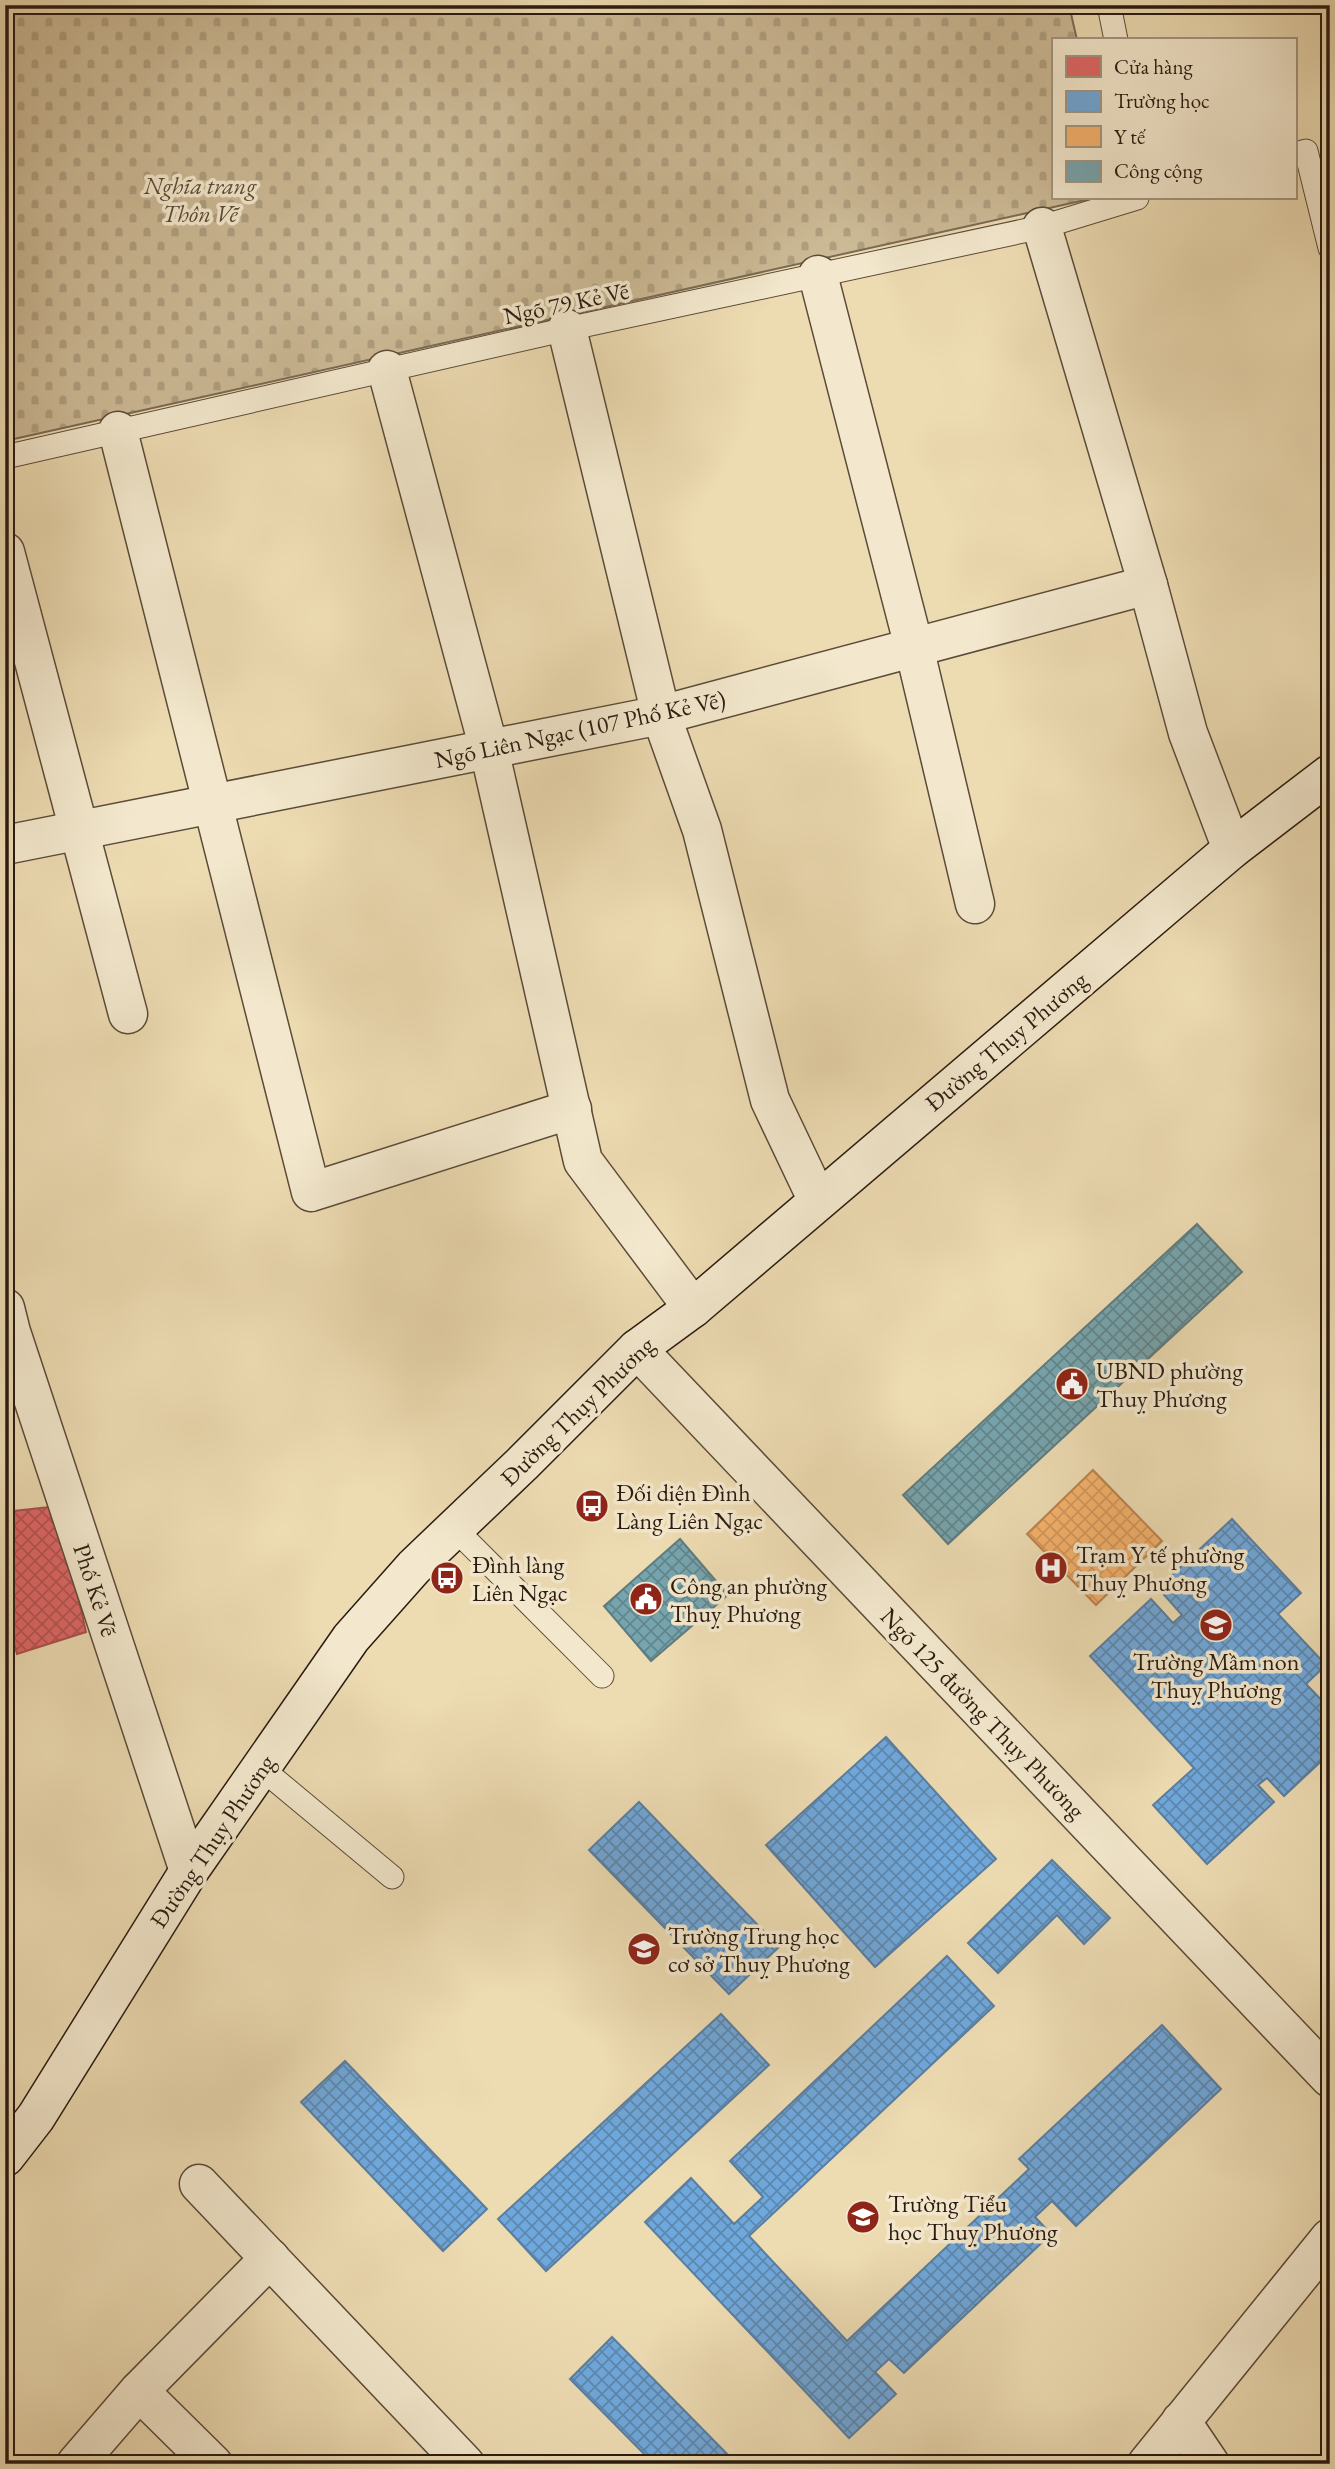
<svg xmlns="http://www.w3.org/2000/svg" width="1335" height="2469" font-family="'EB Garamond',serif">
<defs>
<pattern id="cemetery-stones" width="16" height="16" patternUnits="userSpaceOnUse" patternTransform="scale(1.75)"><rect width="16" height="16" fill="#ccba96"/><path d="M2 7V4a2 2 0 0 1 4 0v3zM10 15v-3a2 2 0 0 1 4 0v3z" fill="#af9f80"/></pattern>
<pattern id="shops-cross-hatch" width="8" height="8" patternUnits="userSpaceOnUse" patternTransform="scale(1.75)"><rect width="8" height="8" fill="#e06666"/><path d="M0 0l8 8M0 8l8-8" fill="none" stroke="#b65353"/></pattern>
<pattern id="schools-cross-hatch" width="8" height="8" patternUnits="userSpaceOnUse" patternTransform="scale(1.75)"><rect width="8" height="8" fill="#6fa8dc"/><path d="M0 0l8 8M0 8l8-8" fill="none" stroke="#5b88b1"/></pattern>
<pattern id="health-cross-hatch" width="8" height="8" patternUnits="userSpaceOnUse" patternTransform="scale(1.75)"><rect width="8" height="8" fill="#f6b26b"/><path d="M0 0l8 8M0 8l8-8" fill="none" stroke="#d3985c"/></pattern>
<pattern id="public-cross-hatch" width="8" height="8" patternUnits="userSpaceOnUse" patternTransform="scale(1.75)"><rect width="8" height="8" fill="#76a5af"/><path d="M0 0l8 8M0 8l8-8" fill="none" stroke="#61868d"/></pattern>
</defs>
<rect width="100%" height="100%" fill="#eddbb2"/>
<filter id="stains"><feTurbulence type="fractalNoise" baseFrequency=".00286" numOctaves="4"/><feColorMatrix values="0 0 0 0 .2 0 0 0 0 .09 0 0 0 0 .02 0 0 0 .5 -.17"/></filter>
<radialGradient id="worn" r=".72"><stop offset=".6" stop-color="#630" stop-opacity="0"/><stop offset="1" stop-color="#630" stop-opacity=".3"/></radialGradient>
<!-- cemetery -->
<polygon fill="url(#cemetery-stones)" stroke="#7b6a53" stroke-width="2" points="5,5 1069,5 1077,40 1053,40 1053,198 1094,198 5,441"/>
<!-- shops -->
<polygon fill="url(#shops-cross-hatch)" stroke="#a9504c" stroke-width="2" points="58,1506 86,1632 17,1654 5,1610 5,1512"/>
<!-- schools -->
<g fill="url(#schools-cross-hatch)" stroke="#5a7e9f" stroke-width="2">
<polygon points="1232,1519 1301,1593 1278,1614 1326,1665 1306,1684 1330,1709 1330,1753 1284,1796 1267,1778 1258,1785 1274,1802 1207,1864 1153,1805 1194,1768 1090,1656 1151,1599 1173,1623 1182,1615 1158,1588"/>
<polygon points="886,1737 996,1859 875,1967 766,1845"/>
<polygon points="639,1802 779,1947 729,1994 589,1850"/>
<polygon points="1052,1860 1110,1918 1084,1944 1057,1915 998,1973 968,1943"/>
<polygon points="947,1956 994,2006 749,2236 847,2341 1029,2169 1019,2159 1162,2025 1221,2089 1076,2226 1052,2201 1035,2217 1051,2234 904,2373 889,2359 875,2372 896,2394 849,2438 645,2222 691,2178 734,2224 763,2197 730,2161"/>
<polygon points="721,2014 769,2065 546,2271 498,2219"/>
<polygon points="345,2061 487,2209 443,2251 301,2102"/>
<polygon points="612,2337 737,2464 654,2464 570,2379"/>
</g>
<!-- health -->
<polygon fill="url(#health-cross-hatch)" stroke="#b98550" stroke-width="2" points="1093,1470 1162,1541 1096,1605 1027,1534"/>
<!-- public -->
<g fill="url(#public-cross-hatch)" stroke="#5f7c7f" stroke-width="2">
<polygon points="1197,1224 1242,1272 948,1544 903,1495"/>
<polygon points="680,1539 728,1595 651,1661 604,1606"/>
</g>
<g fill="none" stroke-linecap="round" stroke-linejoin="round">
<defs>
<g id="service">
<polyline points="1109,5 1116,40"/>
<polyline points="1295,154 1306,151 1330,248"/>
<polyline points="5,457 567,329 1042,227 1137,198"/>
<polyline points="455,1529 602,1676"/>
<polyline points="261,1768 392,1877"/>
</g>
<g id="minor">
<polyline points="1042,227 1148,585 1188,733 1232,849"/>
<polyline points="818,275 914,647 975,904"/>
<polyline points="567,329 661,715 702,830 770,1100 818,1201"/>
<polyline points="387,370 489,749 583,1161 693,1308"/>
<polyline points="118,431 311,1192 572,1109"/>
<polyline points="5,552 128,1014"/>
<polyline points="5,845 661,715 1148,585"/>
<polyline points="5,1308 11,1332 189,1871"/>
<polyline points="637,1349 1330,2078"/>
<polyline points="199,2184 465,2464"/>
<polyline points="139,2391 213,2464"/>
<polyline points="1181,2421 1210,2464"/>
<polyline points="76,2464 139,2391 270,2258"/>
<polyline points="1147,2464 1330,2238"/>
</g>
<polyline id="secondary" points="5,2157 36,2117 189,1871 351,1638 414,1567 522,1464 637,1349 693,1308 1232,849 1330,774"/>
</defs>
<!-- service casing -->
<use href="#service" stroke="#5b4b38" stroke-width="25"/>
<!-- minor casing -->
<use href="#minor" stroke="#5b4b38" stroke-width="41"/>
<!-- secondary casing -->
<use href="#secondary" stroke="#2a1b10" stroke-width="41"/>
<!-- service -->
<use href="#service" stroke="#f3e8cd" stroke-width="23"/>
<!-- minor -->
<use href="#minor" stroke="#f3e8cd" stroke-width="38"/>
<!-- secondary -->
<use href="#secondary" stroke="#f3e8cd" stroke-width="38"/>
</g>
<!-- icons -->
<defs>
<symbol id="civic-disc" viewBox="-11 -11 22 22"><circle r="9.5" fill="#8f2418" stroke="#f3e8cd"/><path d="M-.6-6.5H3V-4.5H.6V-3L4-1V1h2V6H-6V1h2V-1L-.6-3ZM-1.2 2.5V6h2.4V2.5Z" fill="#fff"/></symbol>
<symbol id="bus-disc" viewBox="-11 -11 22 22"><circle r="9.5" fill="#8f2418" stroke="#f3e8cd"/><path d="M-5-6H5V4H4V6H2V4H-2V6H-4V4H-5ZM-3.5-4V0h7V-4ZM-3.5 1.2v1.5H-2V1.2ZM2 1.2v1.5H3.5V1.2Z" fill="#fff"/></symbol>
<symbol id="hospital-disc" viewBox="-11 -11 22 22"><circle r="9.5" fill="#8f2418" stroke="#f3e8cd"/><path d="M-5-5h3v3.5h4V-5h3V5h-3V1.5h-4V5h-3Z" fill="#fff"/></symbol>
<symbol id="school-disc" viewBox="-11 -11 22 22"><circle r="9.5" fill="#8f2418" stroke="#f3e8cd"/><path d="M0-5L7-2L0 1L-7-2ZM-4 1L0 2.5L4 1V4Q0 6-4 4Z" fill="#fff"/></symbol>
</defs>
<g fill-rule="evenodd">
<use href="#civic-disc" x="1053" y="1365" width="38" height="38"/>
<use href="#bus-disc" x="573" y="1487" width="38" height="38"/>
<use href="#hospital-disc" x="1032" y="1549" width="38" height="38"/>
<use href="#bus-disc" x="428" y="1559" width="38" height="38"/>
<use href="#civic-disc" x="627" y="1580" width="38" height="38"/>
<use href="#school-disc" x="1197" y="1606" width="38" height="38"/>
<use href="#school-disc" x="625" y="1930" width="38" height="38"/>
<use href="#school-disc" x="844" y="2198" width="38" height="38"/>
</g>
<g text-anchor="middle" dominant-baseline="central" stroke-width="7" stroke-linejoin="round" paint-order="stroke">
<!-- park labels -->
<g font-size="24" font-style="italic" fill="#5b4b38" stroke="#f3e8cd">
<text x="200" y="185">Nghĩa trang<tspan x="200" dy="28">Thôn Vẽ</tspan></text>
</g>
<!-- street labels -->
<g font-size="24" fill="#2a1b10" stroke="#f3e8cd">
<text transform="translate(566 303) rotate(-12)">Ngõ 79 Kẻ Vẽ</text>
<text transform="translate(580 729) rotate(-12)">Ngõ Liên Ngạc (107 Phố Kẻ Vẽ)</text>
<text transform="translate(1006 1041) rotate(-40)">Đường Thụy Phương</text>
<text transform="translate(577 1411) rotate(-44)">Đường Thụy Phương</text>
<text transform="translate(96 1590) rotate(72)">Phố Kẻ Vẽ</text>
<text transform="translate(983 1713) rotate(46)">Ngõ 125 đường Thụy Phương</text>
<text transform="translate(212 1841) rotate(-56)">Đường Thụy Phương</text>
</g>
<!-- poi labels -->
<g font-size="24" fill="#2a1b10" stroke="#f3e8cd" text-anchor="start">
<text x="1096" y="1370">UBND phường<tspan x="1096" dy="28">Thuỵ Phương</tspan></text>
<text x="616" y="1492">Đối diện Đình<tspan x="616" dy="28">Làng Liên Ngạc</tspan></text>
<text x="1076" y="1554">Trạm Y tế phường<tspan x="1076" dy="28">Thuỵ Phương</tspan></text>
<text x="472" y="1564">Đình làng<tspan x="472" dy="28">Liên Ngạc</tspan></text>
<text x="670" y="1585">Công an phường<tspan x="670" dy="28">Thuỵ Phương</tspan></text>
<text x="1216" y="1661" text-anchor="middle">Trường Mầm non<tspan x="1216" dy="28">Thuỵ Phương</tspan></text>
<text x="668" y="1935">Trường Trung học<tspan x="668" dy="28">cơ sở Thuỵ Phương</tspan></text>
<text x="888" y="2203">Trường Tiểu<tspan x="888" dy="28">học Thuỵ Phương</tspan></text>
</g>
</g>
<!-- margin -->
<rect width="1335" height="2469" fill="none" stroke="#eddbb2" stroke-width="28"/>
<rect x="7" y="7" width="1321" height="2455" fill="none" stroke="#2a1b10" stroke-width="3.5"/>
<rect x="14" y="14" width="1307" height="2441" fill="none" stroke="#2a1b10" stroke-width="2"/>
<!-- legend -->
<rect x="1052" y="38" width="245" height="161" fill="#f3e8cd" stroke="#a39681" stroke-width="2"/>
<rect x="1066" y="56" width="35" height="21" fill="#e06666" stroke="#a39681" stroke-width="2"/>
<text x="1114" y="74" font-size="21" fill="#2a1b10">Cửa hàng</text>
<rect x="1066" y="91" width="35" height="21" fill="#6fa8dc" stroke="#a39681" stroke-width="2"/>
<text x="1114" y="108" font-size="21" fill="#2a1b10">Trường học</text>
<rect x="1066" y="126" width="35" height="21" fill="#f6b26b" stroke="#a39681" stroke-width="2"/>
<text x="1114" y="144" font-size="21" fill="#2a1b10">Y tế</text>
<rect x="1066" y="161" width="35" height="21" fill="#76a5af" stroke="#a39681" stroke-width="2"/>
<text x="1114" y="178" font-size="21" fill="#2a1b10">Công cộng</text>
<rect width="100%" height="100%" filter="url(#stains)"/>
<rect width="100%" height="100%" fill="url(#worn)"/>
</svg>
